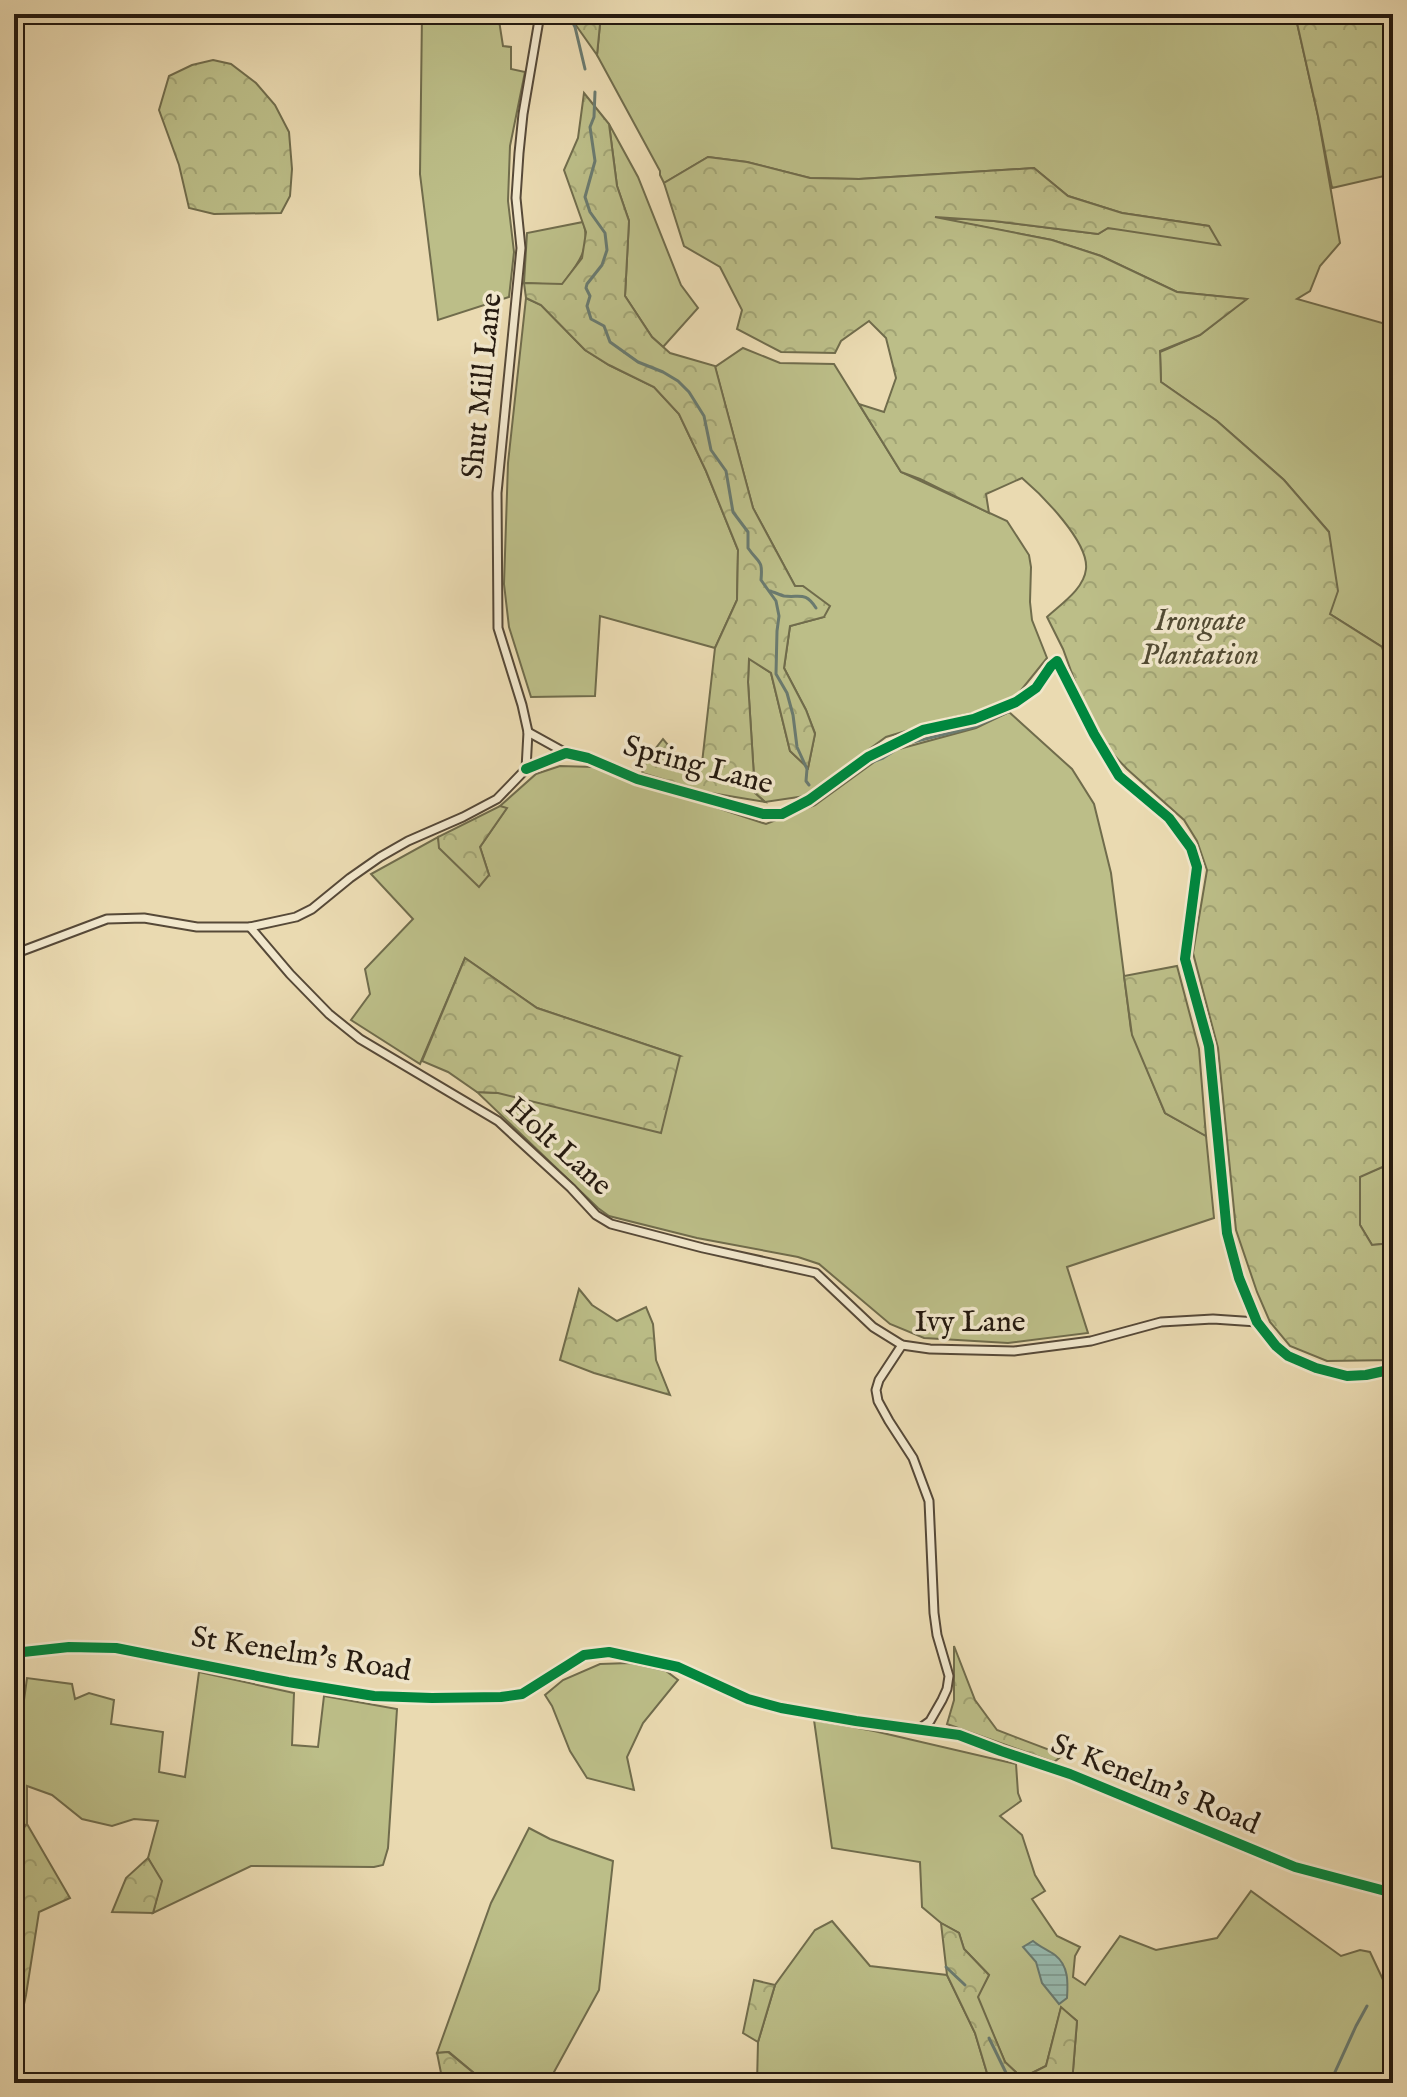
<svg xmlns="http://www.w3.org/2000/svg" width="1407" height="2097" font-family="'IM FELL English',serif">
<defs>
<pattern id="forest-crowns" width="20" height="18" patternUnits="userSpaceOnUse" patternTransform="scale(2)"><rect width="20" height="18" fill="#bcbe88"/><path d="M2 6a3 3 0 1 1 6 0M12 15a3 3 0 1 1 6 0" fill="none" stroke="#a1a374"/></pattern>
<pattern id="water-rules" width="6" height="5" patternUnits="userSpaceOnUse" patternTransform="scale(2)"><rect width="6" height="5" fill="#98baaf"/><path d="M0 2.5h6" fill="none" stroke="#839f95"/></pattern>
</defs>
<rect width="100%" height="100%" fill="#eadab1"/>
<filter id="stains"><feTurbulence type="fractalNoise" baseFrequency=".0025" numOctaves="4"/><feColorMatrix values="0 0 0 0 .2 0 0 0 0 .09 0 0 0 0 .02 0 0 0 .5 -.17"/></filter>
<radialGradient id="worn" r=".72"><stop offset=".6" stop-color="#630" stop-opacity="0"/><stop offset="1" stop-color="#630" stop-opacity=".3"/></radialGradient>
<!-- green -->
<g fill="#bcbe88" stroke="#706c4c" stroke-width="2">
<polygon points="422,14 498,14 503,46 511,47 511,69 525,72 510,146 508,201 514,252 509,297 438,320 420,174"/>
<polygon points="601,14 1295,14 1318,116 1340,243 1320,266 1310,291 1297,299 1389,325 1393,323 1393,681 1382,647 1330,614 1329,532 1284,480 1217,421 1161,382 1160,352 1200,335 1246,299 1177,292 1101,256 1052,240 926,216 994,221 1098,234 1108,228 1129,230 1209,226 1122,213 1068,196 1034,168 859,179 810,178 747,162 708,157 664,183 660,175 660,171 597,55"/>
<polygon points="609,124 638,177 681,285 698,308 663,347 652,337 625,296 629,221 617,186"/>
<path d="M583 222C592 248 577 265 562 285L524 283 527 233Z"/>
<polygon points="526,298 541,305 585,350 609,365 654,387 679,414 706,471 738,550 737,600 715,648 600,616 595,696 531,697 509,627 504,584 508,463"/>
<polygon points="743,348 780,363 834,364 901,472 1007,521 1029,555 1031,567 1030,602 1032,620 1047,658 1018,694 1004,702 976,712 946,719 886,737 805,796 765,802 755,793 748,682 749,658 771,673 790,751 808,768 815,733 806,710 784,668 790,626 824,617 795,586 753,508 715,367"/>
<polygon points="1009,712 1072,769 1094,804 1111,873 1131,1030 1165,1113 1206,1136 1214,1218 1067,1267 1088,1333 1008,1343 924,1338 890,1324 819,1264 798,1257 697,1238 609,1216 598,1208 477,1092 498,1093 680,1056 537,1008 465,958 420,1064 351,1020 370,994 365,969 413,919 371,874 438,837 440,848 489,875 480,847 506,809 500,806 536,774 560,766 594,767 766,824 815,805 888,752 976,728"/>
<polygon points="1393,1103 1393,1243 1372,1245 1360,1225 1360,1176 1387,1165"/>
<polygon points="630,1663 666,1671 678,1680 643,1723 627,1757 634,1790 587,1778 570,1751 552,1706 545,1695 563,1680 600,1664"/>
<polygon points="199,1672 294,1693 292,1745 318,1747 324,1696 397,1709 388,1848 383,1865 374,1867 251,1866 153,1913 161,1881 148,1858 158,1821 134,1819 112,1826 82,1819 52,1795 27,1786 27,1824 14,1838 14,1722 21,1722 27,1678 72,1684 75,1699 89,1693 114,1700 111,1724 163,1732 159,1772 185,1777"/>
<polygon points="814,1720 874,1731 1016,1764 1018,1793 1021,1801 1000,1816 1022,1835 1035,1875 1045,1891 1032,1899 1057,1936 1080,1947 1075,1956 1073,1977 1085,1985 1120,1936 1156,1950 1217,1938 1251,1891 1341,1956 1360,1950 1370,1952 1393,2001 1393,2083 1072,2083 1077,2021 1061,2008 1046,2066 1022,2078 1005,2062 977,1997 989,1975 964,1949 959,1933 941,1923 922,1907 920,1862 832,1848"/>
<polygon points="529,1828 550,1839 613,1861 599,1990 548,2083 486,2083 449,2052 437,2053 491,1903"/>
<polygon points="832,1921 870,1966 947,1975 975,2033 990,2083 757,2083 758,2042 775,1985 815,1930"/>
</g>
<!-- forest -->
<g fill="url(#forest-crowns)" stroke="#706c4c" stroke-width="2">
<polygon points="568,14 601,14 597,55"/>
<polygon points="1295,14 1393,14 1393,174 1332,188 1318,116"/>
<polygon points="213,60 231,64 256,83 275,105 289,132 292,169 290,196 281,213 214,214 189,208 179,165 159,110 169,76 192,65"/>
<polygon points="584,93 609,124 617,186 629,221 625,296 652,337 670,353 715,366 753,508 795,586 803,586 830,606 824,617 790,626 784,668 806,710 815,734 808,768 790,751 771,673 749,659 748,682 755,793 765,802 705,792 642,773 644,763 663,739 679,758 702,763 715,648 737,600 738,550 706,471 679,414 654,387 609,365 585,350 541,305 526,298 524,283 562,284 582,258 586,232 564,170 578,138"/>
<path d="M708 157 747 162 810 178 859 179 1034 168 1068 196 1122 213 1209 226 1220 245 1108 228 1098 234 994 221 935 217 1052 240 1101 256 1177 292 1247 299 1200 335 1160 351 1161 382 1217 421 1284 480 1329 532 1338 591 1330 614 1382 647 1393 681V1103L1387 1165 1360 1177V1225L1372 1245 1393 1243V1360L1327 1361 1290 1346 1270 1322 1257 1292 1236 1230 1218 1048 1193 953 1207 870 1197 841 1184 820 1127 769 1094 734 1063 649 1047 617C1061 604 1084 589 1086 569 1089 542 1042 495 1022 478L986 494 989 513 920 479 901 472 859 404 884 412 896 378 886 338 869 321 841 341 835 353 781 352 737 329 742 310 720 267 684 246 664 183Z"/>
<polygon points="500,806 507,808 480,847 489,875 479,887 439,848 438,837"/>
<polygon points="465,958 537,1008 680,1056 661,1133 498,1093 477,1092 448,1072 422,1061"/>
<polygon points="1177,966 1199,1049 1206,1136 1165,1113 1132,1035 1124,976"/>
<polygon points="579,1289 592,1305 617,1321 646,1307 653,1324 656,1360 670,1395 594,1373 560,1360"/>
<polygon points="954,1646 975,1700 997,1730 1063,1755 1054,1762 947,1724 954,1700"/>
<polygon points="27,1824 70,1898 39,1912 26,1995 14,2050 14,1838"/>
<polygon points="148,1858 162,1881 153,1913 112,1912 126,1878"/>
<polygon points="941,1923 959,1933 964,1949 989,1975 978,1997 1005,2062 1022,2078 1046,2066 1061,2007 1077,2021 1072,2083 990,2083 975,2033 947,1975"/>
<polygon points="754,1980 775,1985 758,2042 743,2033"/>
<polygon points="448,2052 486,2083 443,2083 437,2053"/>
</g>
<!-- water -->
<path fill="url(#water-rules)" stroke="#6a7a6f" stroke-width="2" d="M1033 1941C1040 1947 1048 1950 1055 1955 1069 1966 1068 1983 1067 1998L1059 2004 1042 1983 1036 1962 1023 1947Z"/>
<g fill="none" stroke-linecap="round" stroke-linejoin="round">
<!-- stream -->
<g stroke="#6a7a6f" stroke-width="3">
<polyline points="571,19 575,27 585,69"/>
<path d="M595 92 594 117 590 127 595 161 585 197 590 212 605 233 607 250 602 265 587 284 586 288 590 296 587 306 591 319 604 326 610 342 638 362 663 372 678 381 689 392 704 416 711 450 726 471 733 512 748 532V548C759 564 763 559 761 580L776 601 779 616 777 631 776 674 787 693 793 715 797 747 807 769 806 781 809 785"/>
<path d="M770 591C773 592 781 595 784 596 800 598 805 591 816 608"/>
<polyline points="872,762 883,758 905,744 974,727 1008,712"/>
<polyline points="946,1967 965,1985"/>
<polyline points="989,2038 1011,2083"/>
<polyline points="1330,2083 1356,2026 1367,2006"/>
</g>
<defs>
<g id="minor">
<polyline points="528,732 566,753"/>
<polyline points="526,769 566,753 588,758 637,779 763,814 782,814 809,800 868,757 923,730 974,719 1016,702 1036,688 1051,666 1057,661 1094,734 1119,776 1169,818 1191,848 1197,867 1185,959 1209,1046 1227,1233 1239,1278 1257,1322 1276,1346 1288,1356 1316,1368 1347,1376 1366,1375 1393,1369"/>
<polyline points="250,927 290,974 329,1014 360,1039 498,1121 571,1188 596,1215 611,1224 703,1248 816,1273 873,1327 902,1345 930,1349 1014,1351 1091,1341 1161,1322 1213,1319 1257,1322"/>
<polyline points="14,954 107,919 144,918 197,927 250,927 296,917 312,909 350,878 380,857 408,841 463,817 497,799 526,769 528,732 522,705 498,628 497,493 521,248 516,198 519,153 523,114 539,20 538,14"/>
<polyline points="902,1345 879,1380 876,1390 878,1401 889,1421 913,1458 929,1501 934,1613 937,1635 949,1676 947,1689 942,1700 930,1721 919,1729"/>
</g>
<polyline id="tertiary" points="14,1653 69,1647 116,1648 288,1682 374,1696 432,1698 501,1697 522,1694 584,1655 609,1652 678,1667 748,1699 781,1708 856,1721 959,1735 1001,1751 1070,1774 1295,1867 1393,1893"/>
</defs>
<!-- minor casing -->
<use href="#minor" stroke="#564938" stroke-width="11"/>
<!-- tertiary casing -->
<use href="#tertiary" stroke="#564938" stroke-width="13"/>
<!-- minor -->
<use href="#minor" stroke="#f1e7cc" stroke-width="7"/>
<!-- tertiary -->
<use href="#tertiary" stroke="#f1e7cc" stroke-width="9"/>
<defs>
<g id="cycleway">
<polyline points="526,769 566,753 588,758 637,779 763,814 782,814 809,800 868,757 923,730 974,719 1016,702 1036,688 1051,666 1057,661 1094,734 1119,776 1169,818 1191,848 1197,867 1185,959 1209,1046 1227,1233 1239,1278 1257,1322 1276,1346 1288,1356 1316,1368 1347,1376 1366,1375 1393,1369"/>
<polyline points="14,1653 69,1647 116,1648 288,1682 374,1696 432,1698 501,1697 522,1694 584,1655 609,1652 678,1667 748,1699 781,1708 856,1721 959,1735 1001,1751 1070,1774 1295,1867 1393,1893"/>
</g>
</defs>
<!-- cycleway casing -->
<use href="#cycleway" stroke="#f1e7cc" stroke-width="15"/>
<!-- cycleway -->
<use href="#cycleway" stroke="#00873e" stroke-width="10"/>
</g>
<g text-anchor="middle" dominant-baseline="central" stroke-width="7" stroke-linejoin="round" paint-order="stroke">
<!-- street labels -->
<g font-size="30" fill="#24190f" stroke="#f1e7cc">
<text transform="translate(483 386) rotate(-84)">Shut Mill Lane</text>
<text transform="translate(698 766) rotate(15)">Spring Lane</text>
<text transform="translate(558 1147) rotate(42)">Holt Lane</text>
<text x="970" y="1323">Ivy Lane</text>
<text transform="translate(301 1655) rotate(9)">St Kenelm's Road</text>
<text transform="translate(1155 1785) rotate(22)">St Kenelm's Road</text>
</g>
<!-- park labels -->
<g font-size="30" font-style="italic" fill="#524b33" stroke="#f1e7cc">
<text x="1200" y="622">Irongate<tspan x="1200" dy="34">Plantation</tspan></text>
</g>
</g>
<!-- margin -->
<rect width="1407" height="2097" fill="none" stroke="#eadab1" stroke-width="48"/>
<rect x="16" y="16" width="1375" height="2065" fill="none" stroke="#24190f" stroke-width="4"/>
<rect x="24" y="24" width="1359" height="2049" fill="none" stroke="#24190f" stroke-width="2"/>
<rect width="100%" height="100%" filter="url(#stains)"/>
<rect width="100%" height="100%" fill="url(#worn)"/>
</svg>
